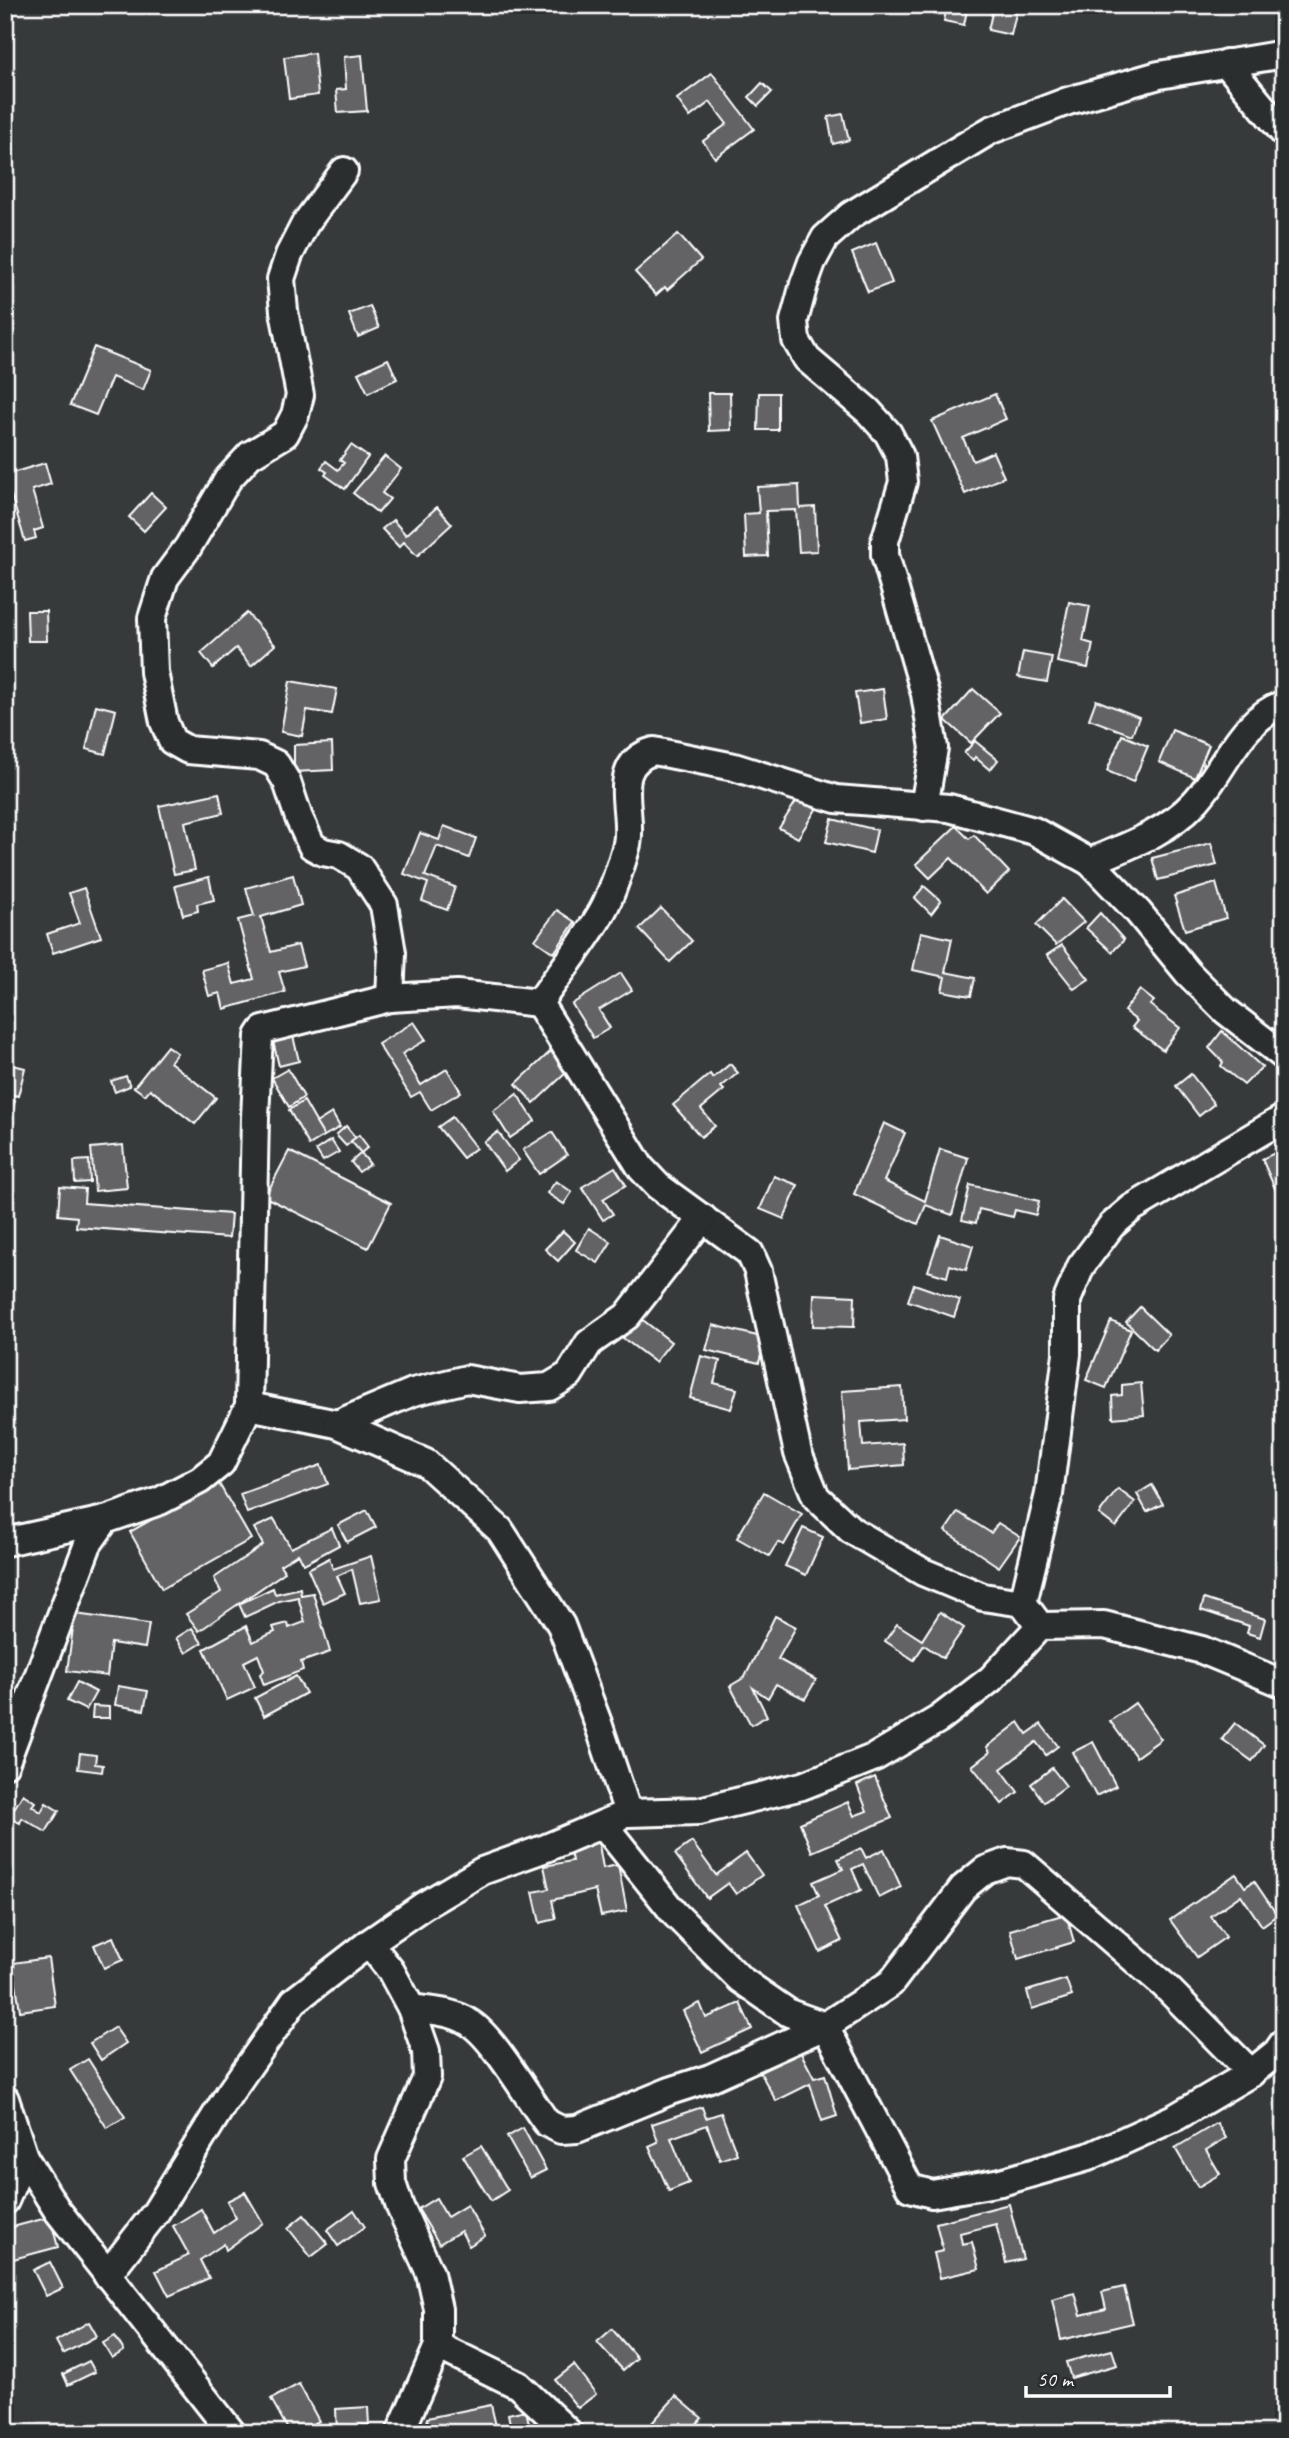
<svg xmlns="http://www.w3.org/2000/svg" width="1289" height="2438" font-family="Caveat,sans-serif">
<rect width="100%" height="100%" fill="#373a3b"/>
<filter id="ink" filterUnits="userSpaceOnUse"><feTurbulence type="fractalNoise" baseFrequency=".0143" numOctaves="2"/><feDisplacementMap in="SourceGraphic" scale="14" xChannelSelector="R" yChannelSelector="G"/><feConvolveMatrix kernelMatrix="1 2 1 2 8 2 1 2 1" color-interpolation-filters="sRGB"/></filter>
<g filter="url(#ink)">
<!-- building -->
<g fill="#636465" stroke="#fff" stroke-width="2">
<polygon points="947,5 968,5 964,25 944,21"/>
<polygon points="994,5 1018,5 1011,35 988,30"/>
<polygon points="314,53 318,95 289,99 284,57"/>
<polygon points="362,55 367,111 338,113 336,90 346,89 344,57"/>
<polygon points="712,73 754,129 715,158 703,141 727,124 710,102 690,117 677,99"/>
<polygon points="762,83 772,92 758,106 749,97"/>
<polygon points="843,114 849,140 833,144 828,117"/>
<polygon points="678,234 701,260 667,290 665,287 656,295 635,272"/>
<polygon points="876,243 892,283 868,292 852,253"/>
<polygon points="370,306 379,328 358,337 349,314"/>
<polygon points="94,347 151,370 143,390 112,377 96,415 70,405"/>
<polygon points="388,359 397,379 368,393 358,373"/>
<polygon points="708,393 730,393 731,430 709,431"/>
<polygon points="759,393 778,393 778,430 758,430"/>
<polygon points="995,394 1006,419 963,438 973,461 993,452 1004,477 965,494 932,421"/>
<polygon points="351,445 368,457 345,489 325,475 327,472 321,468 326,461 338,470 344,463 340,460"/>
<polygon points="385,456 401,469 382,493 390,499 378,513 353,493"/>
<polygon points="45,463 51,484 32,490 43,528 34,531 36,538 25,541 5,475"/>
<polygon points="799,485 800,508 815,507 817,551 799,552 796,510 766,511 768,556 746,557 744,514 759,513 757,487"/>
<polygon points="151,493 166,507 144,531 129,517"/>
<polygon points="437,507 452,524 417,556 404,542 399,547 382,529 393,520 406,535"/>
<polygon points="1069,602 1090,606 1083,641 1093,644 1088,668 1057,662"/>
<polygon points="27,611 46,611 47,641 28,641"/>
<polygon points="247,613 275,645 251,666 236,648 213,668 201,653"/>
<polygon points="1023,652 1052,657 1047,682 1018,677"/>
<polygon points="290,681 337,689 332,714 307,710 302,736 281,732"/>
<polygon points="883,689 887,719 860,723 855,693"/>
<polygon points="973,689 1000,713 971,743 945,720"/>
<polygon points="1096,700 1139,717 1132,735 1089,719"/>
<polygon points="96,705 116,710 105,754 86,749"/>
<polygon points="1172,730 1209,745 1195,778 1159,762"/>
<polygon points="1122,735 1148,746 1133,782 1107,771"/>
<polygon points="975,741 998,760 990,770 975,757 973,760 964,753"/>
<polygon points="332,743 333,770 294,772 294,745"/>
<polygon points="802,792 820,803 798,838 779,828"/>
<polygon points="219,793 223,813 185,822 195,870 174,874 159,806"/>
<polygon points="832,819 877,830 872,853 826,842"/>
<polygon points="444,826 476,838 469,858 437,846 425,876 455,887 447,910 422,901 428,883 404,874 420,833 439,840"/>
<polygon points="956,826 969,839 974,835 1009,872 986,894 951,858 930,878 916,864"/>
<polygon points="1211,843 1217,865 1158,880 1152,858"/>
<polygon points="293,875 301,905 261,917 271,952 298,945 304,966 279,972 285,992 224,1009 220,993 209,996 202,970 228,963 234,984 254,979 238,920 254,916 246,888"/>
<polygon points="209,877 214,900 197,904 198,911 183,915 175,886"/>
<polygon points="1216,883 1226,918 1185,930 1174,896"/>
<polygon points="924,886 941,901 931,914 915,898"/>
<polygon points="84,888 101,937 53,953 47,934 80,923 69,893"/>
<polygon points="1062,899 1084,922 1056,945 1036,925"/>
<polygon points="661,908 692,941 670,962 639,929"/>
<polygon points="557,910 575,922 554,953 535,940"/>
<polygon points="1100,913 1124,940 1112,952 1086,928"/>
<polygon points="921,932 952,939 945,972 975,978 971,996 942,991 945,977 913,970"/>
<polygon points="1062,945 1089,979 1074,989 1047,955"/>
<polygon points="621,973 632,990 599,1010 610,1028 593,1038 572,1004"/>
<polygon points="1140,990 1154,1001 1150,1005 1180,1028 1163,1050 1132,1027 1137,1021 1124,1011"/>
<polygon points="414,1022 426,1040 402,1054 421,1085 447,1069 461,1092 431,1110 420,1092 411,1097 378,1044"/>
<polygon points="281,1030 283,1039 293,1036 299,1061 279,1066 271,1033"/>
<polygon points="1222,1031 1262,1067 1244,1085 1221,1066 1223,1062 1209,1048"/>
<polygon points="167,1046 177,1053 170,1062 216,1098 195,1124 150,1089 145,1095 134,1087"/>
<polygon points="551,1051 569,1070 534,1103 516,1084"/>
<polygon points="5,1063 25,1068 18,1096 5,1093"/>
<polygon points="730,1064 738,1073 721,1087 724,1090 701,1109 715,1126 701,1137 673,1105 710,1074 713,1078"/>
<polygon points="288,1069 304,1097 289,1107 272,1078"/>
<polygon points="1191,1074 1214,1104 1199,1116 1176,1086"/>
<polygon points="126,1076 130,1086 115,1092 111,1081"/>
<polygon points="517,1094 535,1121 510,1138 493,1111"/>
<polygon points="5,1099 15,1101 8,1123 5,1122"/>
<polygon points="304,1101 324,1136 309,1145 289,1110"/>
<polygon points="332,1113 340,1127 324,1136 316,1123"/>
<polygon points="452,1117 476,1148 463,1158 438,1127"/>
<polygon points="884,1123 905,1133 884,1181 925,1201 940,1149 968,1158 952,1215 926,1205 918,1224 854,1194"/>
<polygon points="346,1126 356,1138 346,1146 336,1135"/>
<polygon points="498,1132 519,1160 505,1171 484,1142"/>
<polygon points="552,1132 567,1155 539,1174 523,1150"/>
<polygon points="359,1135 368,1147 361,1153 351,1141"/>
<polygon points="331,1140 339,1152 323,1161 316,1150"/>
<polygon points="123,1145 127,1188 95,1191 91,1148"/>
<polygon points="1281,1150 1284,1157 1284,1187 1276,1191 1262,1159"/>
<polygon points="289,1151 391,1203 368,1248 265,1197"/>
<polygon points="361,1153 370,1164 359,1172 351,1162"/>
<polygon points="89,1160 90,1182 75,1183 74,1161"/>
<polygon points="615,1167 626,1185 603,1199 613,1214 603,1220 582,1187"/>
<polygon points="774,1176 798,1185 784,1219 760,1209"/>
<polygon points="556,1181 572,1192 564,1204 547,1193"/>
<polygon points="970,1185 1039,1201 1036,1215 1015,1210 1013,1217 979,1209 976,1223 962,1220"/>
<polygon points="60,1187 85,1189 84,1203 231,1214 229,1238 76,1227 77,1217 58,1215"/>
<polygon points="589,1228 611,1242 598,1263 576,1250"/>
<polygon points="563,1231 575,1242 558,1261 545,1249"/>
<polygon points="940,1235 973,1246 966,1270 950,1265 947,1277 928,1271"/>
<polygon points="914,1284 960,1300 954,1317 908,1301"/>
<polygon points="814,1294 855,1296 854,1327 813,1326"/>
<polygon points="1140,1307 1169,1335 1155,1350 1126,1322"/>
<polygon points="639,1317 671,1342 655,1362 623,1338"/>
<polygon points="1111,1321 1131,1330 1106,1388 1086,1380"/>
<polygon points="713,1325 765,1338 759,1363 706,1350"/>
<polygon points="701,1356 720,1361 714,1383 737,1389 731,1409 690,1398"/>
<polygon points="1141,1383 1144,1415 1113,1418 1112,1396 1122,1395 1122,1385"/>
<polygon points="902,1387 904,1419 861,1422 863,1446 903,1443 904,1465 848,1470 842,1391"/>
<polygon points="321,1465 328,1484 247,1513 240,1494"/>
<polygon points="218,1482 251,1539 162,1589 130,1532"/>
<polygon points="1152,1485 1163,1504 1147,1512 1137,1494"/>
<polygon points="1118,1489 1135,1502 1116,1527 1099,1514"/>
<polygon points="764,1492 802,1514 784,1545 778,1542 769,1556 737,1538"/>
<polygon points="367,1510 376,1527 347,1542 338,1525"/>
<polygon points="958,1512 991,1533 998,1523 1020,1537 999,1567 945,1531"/>
<polygon points="274,1519 291,1548 332,1528 339,1545 304,1564 298,1554 280,1565 285,1572 199,1631 186,1614 221,1592 214,1578 263,1545 254,1528"/>
<polygon points="803,1528 823,1537 806,1575 785,1566"/>
<polygon points="371,1556 381,1599 360,1603 352,1569 337,1576 345,1593 323,1603 308,1569 329,1558 333,1569"/>
<polygon points="273,1588 275,1594 300,1588 301,1595 313,1593 330,1652 301,1662 303,1670 264,1685 260,1674 264,1671 258,1655 244,1662 255,1687 227,1700 204,1649 246,1626 253,1642 275,1632 273,1627 288,1623 289,1628 305,1622 298,1597 279,1601 245,1617 239,1604"/>
<polygon points="1204,1599 1265,1619 1260,1637 1247,1633 1249,1626 1201,1610"/>
<polygon points="940,1612 964,1628 943,1658 924,1645 914,1660 885,1641 897,1624 922,1640"/>
<polygon points="75,1614 149,1624 145,1648 111,1643 107,1676 67,1671"/>
<polygon points="775,1616 796,1627 778,1659 816,1680 805,1699 776,1684 768,1698 753,1688 767,1716 751,1725 730,1686 745,1677"/>
<polygon points="192,1628 202,1643 186,1653 176,1638"/>
<polygon points="296,1676 306,1693 264,1716 255,1698"/>
<polygon points="77,1682 96,1692 86,1710 67,1701"/>
<polygon points="118,1686 148,1691 144,1710 115,1705"/>
<polygon points="1135,1703 1161,1739 1136,1757 1110,1721"/>
<polygon points="93,1706 109,1707 109,1718 92,1718"/>
<polygon points="1019,1722 1027,1734 1041,1724 1058,1746 1046,1755 1036,1742 1001,1769 1018,1792 1002,1804 972,1766 990,1752 987,1747"/>
<polygon points="1235,1723 1264,1745 1252,1761 1222,1739"/>
<polygon points="1093,1742 1116,1786 1096,1796 1073,1752"/>
<polygon points="80,1753 96,1755 95,1764 103,1765 102,1772 78,1769"/>
<polygon points="1052,1768 1066,1786 1044,1802 1031,1784"/>
<polygon points="875,1777 892,1818 812,1852 800,1823 848,1802 854,1816 867,1811 857,1785"/>
<polygon points="23,1794 35,1802 32,1806 41,1812 46,1803 59,1811 46,1832 22,1818 20,1823 9,1817"/>
<polygon points="598,1839 603,1868 618,1865 627,1911 601,1916 595,1890 552,1900 556,1919 540,1923 533,1892 549,1889 544,1866 572,1861 570,1851 581,1849 580,1843"/>
<polygon points="692,1842 716,1875 746,1853 762,1875 736,1894 728,1883 707,1898 675,1854"/>
<polygon points="861,1848 866,1858 884,1849 901,1887 879,1898 863,1864 852,1869 861,1890 825,1906 842,1941 820,1952 798,1905 819,1895 813,1882 843,1869 838,1859"/>
<polygon points="1236,1874 1245,1887 1254,1881 1277,1915 1262,1926 1241,1895 1211,1916 1226,1937 1197,1957 1170,1920"/>
<polygon points="1066,1914 1074,1942 1018,1959 1010,1930"/>
<polygon points="113,1937 123,1960 104,1968 94,1945"/>
<polygon points="48,1958 55,2006 20,2011 13,1963"/>
<polygon points="1066,1979 1072,1996 1032,2009 1027,1991"/>
<polygon points="700,2003 706,2018 740,2003 752,2029 702,2052 683,2011"/>
<polygon points="115,2027 126,2043 101,2060 90,2043"/>
<polygon points="800,2051 814,2078 825,2075 837,2116 822,2121 810,2084 776,2101 760,2072"/>
<polygon points="88,2059 125,2117 107,2128 70,2070"/>
<polygon points="702,2107 706,2118 721,2113 737,2154 720,2160 707,2125 671,2138 689,2183 669,2191 649,2146 658,2142 652,2124"/>
<polygon points="1217,2123 1226,2138 1206,2150 1220,2174 1198,2187 1175,2148"/>
<polygon points="523,2128 546,2170 530,2178 507,2137"/>
<polygon points="481,2146 508,2190 491,2201 463,2156"/>
<polygon points="245,2192 263,2223 226,2250 224,2244 200,2260 209,2278 169,2296 156,2271 189,2255 173,2226 201,2209 214,2233 236,2218 227,2201"/>
<polygon points="436,2198 447,2217 467,2205 485,2236 469,2246 461,2231 439,2244 418,2209"/>
<polygon points="1009,2204 1023,2259 1006,2263 996,2224 960,2233 962,2244 972,2242 979,2269 940,2278 934,2253 943,2251 936,2223"/>
<polygon points="354,2210 365,2227 338,2246 327,2230"/>
<polygon points="304,2215 328,2244 311,2257 288,2228"/>
<polygon points="50,2217 58,2247 6,2261 5,2229"/>
<polygon points="50,2262 63,2288 46,2296 33,2270"/>
<polygon points="1124,2287 1133,2323 1061,2340 1052,2299 1075,2293 1081,2315 1106,2309 1102,2292"/>
<polygon points="89,2322 97,2336 63,2354 56,2341"/>
<polygon points="612,2329 637,2358 623,2370 597,2342"/>
<polygon points="115,2336 124,2351 112,2358 103,2343"/>
<polygon points="1112,2350 1117,2365 1071,2378 1066,2362"/>
<polygon points="89,2361 95,2372 68,2385 63,2374"/>
<polygon points="574,2365 596,2394 578,2408 555,2380"/>
<polygon points="299,2384 319,2421 297,2433 290,2433 271,2399"/>
<polygon points="676,2396 702,2418 690,2432 681,2423 673,2433 643,2433"/>
<polygon points="491,2405 496,2426 464,2433 430,2433 427,2418"/>
<polygon points="368,2407 369,2425 355,2426 356,2433 337,2433 336,2409"/>
<polygon points="526,2410 531,2433 512,2433 508,2414"/>
</g>
<g fill="none" stroke-linecap="round" stroke-linejoin="round">
<defs>
<g id="minor">
<polyline points="1226,63 1284,133"/>
<polyline points="344,171 305,224 289,255 281,279 284,311 300,395 295,415 285,434 250,455 228,479 188,547 165,578 152,618 154,672 164,722 172,741 188,750 259,756 276,764 287,782 299,818 312,846 323,852 339,855 359,867 384,905 392,953 390,998"/>
<polyline points="924,807 934,748 925,694 885,555 885,541 903,482 900,456 888,433 868,411 807,359 796,340 794,321 804,284 812,262 825,238 851,215 991,130 1068,101 1159,75 1284,54"/>
<polyline points="1090,862 1138,912 1188,973 1226,1011 1284,1056"/>
<polyline points="539,1003 641,1168 658,1186 750,1253 758,1271 798,1453 816,1497 851,1530 923,1572 983,1597 1023,1603 1040,1626"/>
<polyline points="249,1406 337,1424 426,1463 500,1530 561,1625 598,1723 628,1813 699,1811 802,1786 875,1757 939,1719 991,1679 1040,1626 1104,1625 1202,1650 1284,1684"/>
<polyline points="337,1424 413,1392 467,1379 520,1389 549,1387 569,1375 589,1343 627,1316 703,1218"/>
<path d="M5 1542 105 1520 160 1501 200 1480 221 1463 249 1406 255 1117 259 1036 263 1030 390 998 457 994 539 1003C560 972 585 942 603 910 611 896 623 860 627 844 634 812 608 764 654 751L734 767 836 799 949 808 1034 831 1090 862C1127 846 1166 833 1194 803 1225 771 1238 720 1284 704"/>
<polyline points="1023,1603 1049,1494 1067,1354 1067,1300 1081,1266 1111,1226 1132,1208 1284,1118"/>
<polyline points="5,1764 88,1544 105,1520"/>
<polyline points="603,1824 674,1913 740,1979 789,2013 825,2026 910,2188 932,2194 1001,2182 1088,2157 1176,2117 1251,2073 1277,2052 1284,2042"/>
<polyline points="369,1943 391,1971 411,2008 426,2051 427,2077 391,2159 392,2183 400,2207 430,2273 438,2309 438,2346 400,2433"/>
<path d="M411 2008C431 2011 453 2011 470 2023 494 2038 528 2098 547 2123L561 2130 577 2129 670 2091 710 2078 825 2026 891 1983 963 1888 985 1870 1007 1862 1024 1864 1165 1986 1251 2073"/>
<polyline points="5,2099 24,2157 57,2210 232,2433"/>
<polyline points="5,2201 24,2157"/>
<polyline points="107,2275 156,2212 229,2094 294,2001 369,1943 423,1906 482,1871 546,1848 617,1818"/>
<polyline points="438,2346 518,2385 569,2433"/>
</g>
</defs>
<!-- minor casing -->
<use href="#minor" stroke="#fff" stroke-width="32"/>
<!-- minor -->
<use href="#minor" stroke="#2a2d2e" stroke-width="26"/>
</g>
</g>
<!-- margin -->
<rect width="1289" height="2438" fill="none" stroke="#2a2d2e" stroke-width="28"/>
<rect x="14" y="14" width="1261" height="2410" fill="none" stroke="#fff" stroke-width="2.5" filter="url(#ink)"/>
<!-- scale -->
<path d="M1026 2386v10h144v-10" fill="none" stroke="#ffffff" stroke-width="3.5"/>
<text x="1037" y="2386" font-size="21" fill="#ffffff" stroke="#2a2d2e" stroke-width="5" paint-order="stroke">50 m</text>
</svg>
